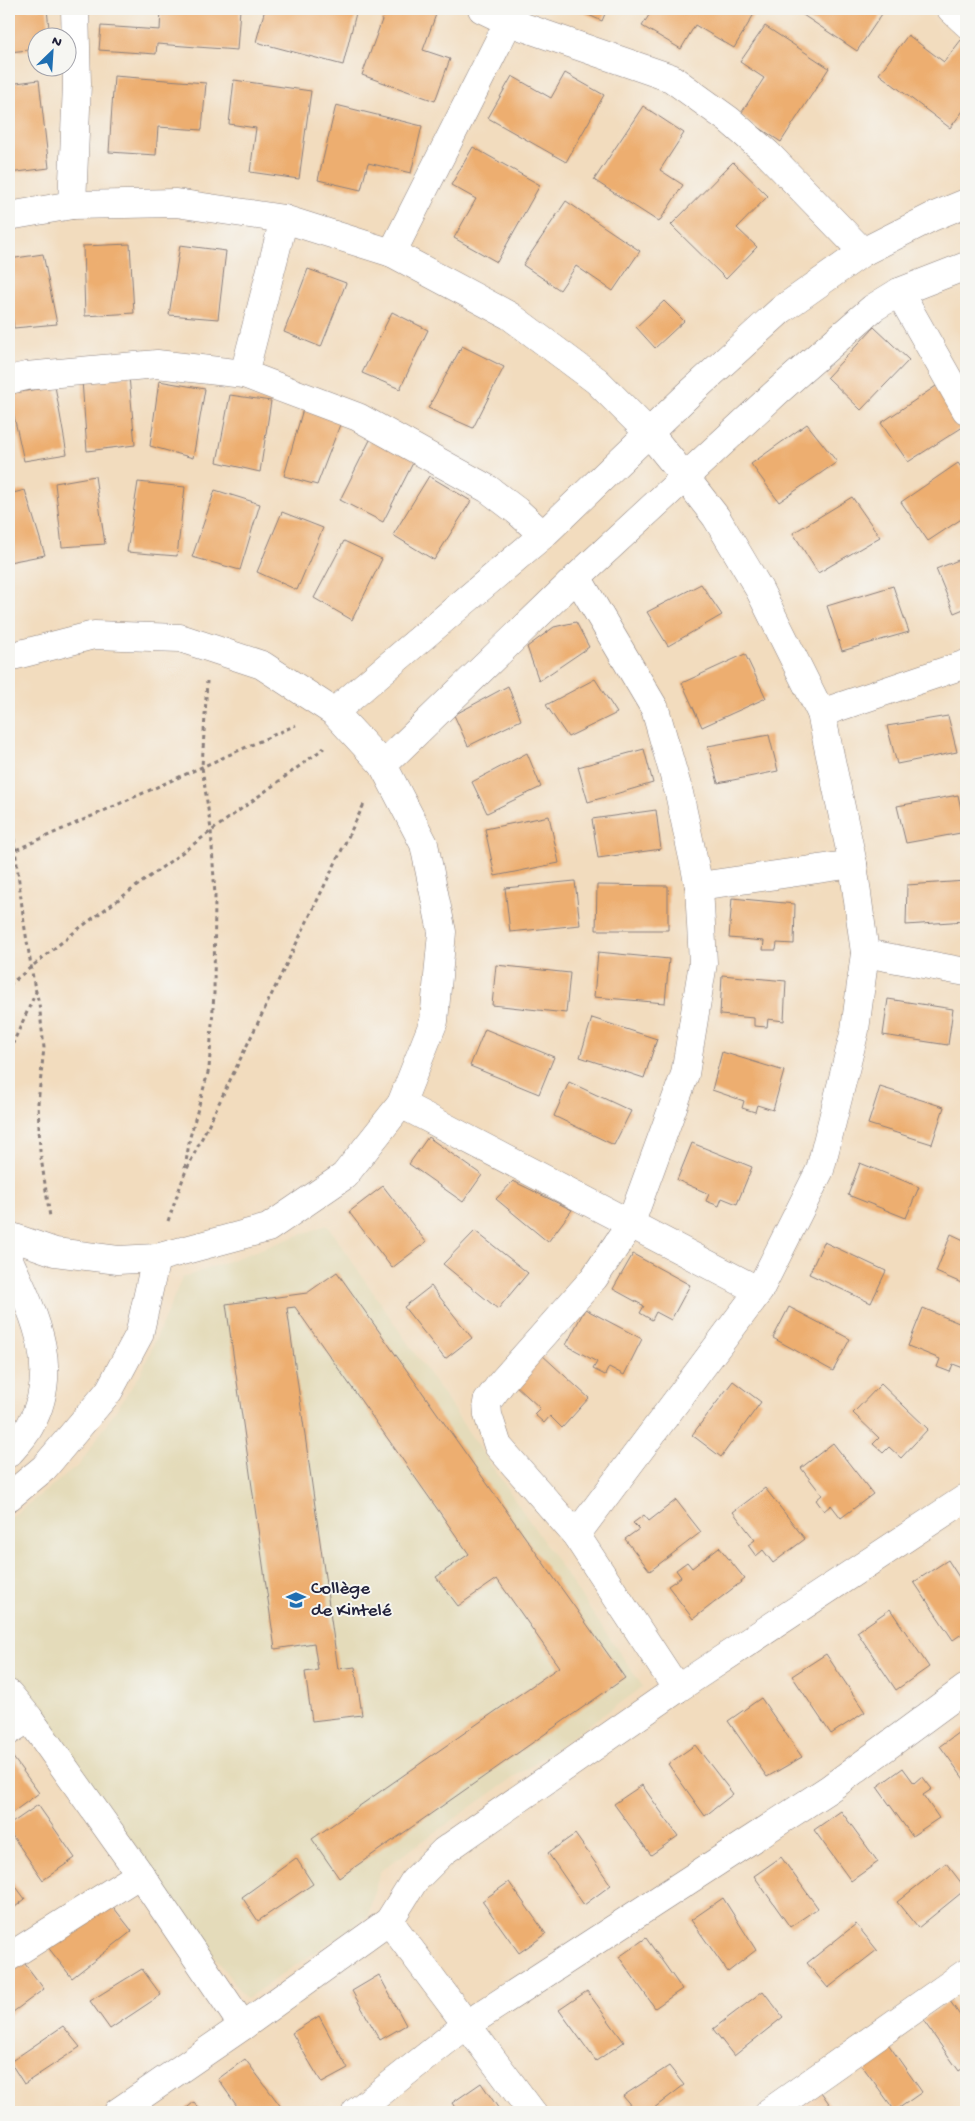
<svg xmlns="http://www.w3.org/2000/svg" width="975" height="2121" font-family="'Gochi Hand',sans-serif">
<rect width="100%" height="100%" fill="#f6f6f2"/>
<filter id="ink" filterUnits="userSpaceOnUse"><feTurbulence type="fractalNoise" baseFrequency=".02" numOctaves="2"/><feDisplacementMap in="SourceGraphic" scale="10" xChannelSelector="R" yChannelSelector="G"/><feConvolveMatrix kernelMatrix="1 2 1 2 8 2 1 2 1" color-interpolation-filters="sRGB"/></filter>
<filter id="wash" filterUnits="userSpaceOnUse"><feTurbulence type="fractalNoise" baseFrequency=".0096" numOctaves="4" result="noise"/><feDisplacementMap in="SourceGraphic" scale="20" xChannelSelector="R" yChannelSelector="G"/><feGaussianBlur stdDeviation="1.12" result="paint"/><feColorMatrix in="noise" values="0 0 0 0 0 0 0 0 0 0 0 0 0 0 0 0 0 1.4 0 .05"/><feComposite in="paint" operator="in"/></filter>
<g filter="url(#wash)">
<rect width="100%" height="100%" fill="#f2dcbe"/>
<!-- built -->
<polygon fill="#e4dbba" points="327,1225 643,1687 380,1871 368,1916 246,1999 9,1680 9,1519 79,1465 141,1373 182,1278"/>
<g id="blocks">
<!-- building -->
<g fill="#edae6f">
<polygon points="9,9 47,9 50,38 38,38 38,49 9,52"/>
<polygon points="161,9 240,9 237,50 157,44 156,54 99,50 101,26 160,30"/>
<polygon points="265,9 357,9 343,65 256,42"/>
<polygon points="386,9 438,9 423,50 450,59 435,101 362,75"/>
<polygon points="575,9 607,9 602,21"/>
<polygon points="653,9 757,9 734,48 695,25 681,49 642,26"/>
<polygon points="794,9 873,9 882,14 857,51"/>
<polygon points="765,26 829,68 781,142 740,115 764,78 740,62"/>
<polygon points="908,35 944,62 961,40 966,44 966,107 950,128 879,74"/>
<polygon points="565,73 604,95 566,162 488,118 512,76 551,98"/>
<polygon points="114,76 206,83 202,130 158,127 156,155 109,152"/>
<polygon points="39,80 49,168 9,173 9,84"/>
<polygon points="234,80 311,91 299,179 250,172 256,128 229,124"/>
<polygon points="336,105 422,126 411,173 368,163 361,190 318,180"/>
<polygon points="643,106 684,133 660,170 683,185 659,222 594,180"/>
<polygon points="473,147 540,185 497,262 454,238 476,199 451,185"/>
<polygon points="733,162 768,196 737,228 757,247 726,279 671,225"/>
<polygon points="566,201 640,251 613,291 576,266 560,290 523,265"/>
<polygon points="130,244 134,313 85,316 83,246"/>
<polygon points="180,245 226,251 218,319 169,315"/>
<polygon points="43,254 57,324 14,328 9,296 9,259"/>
<polygon points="308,269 346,283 321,347 284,332"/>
<polygon points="664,301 684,321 655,348 636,327"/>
<polygon points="392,312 428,330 400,389 362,373"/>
<polygon points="874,327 909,360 861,410 827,377"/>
<polygon points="462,346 504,367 473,428 428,408"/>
<polygon points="129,376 135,445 87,451 82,380"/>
<polygon points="159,381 205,389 193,458 150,446"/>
<polygon points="939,384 966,421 966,425 908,462 881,423"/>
<polygon points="55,386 67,454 24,461 9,394"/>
<polygon points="230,395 271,401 260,472 217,462"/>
<polygon points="303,409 341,422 317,485 284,476"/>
<polygon points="807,424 837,462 779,502 751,464"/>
<polygon points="371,438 415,459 383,522 340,500"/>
<polygon points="958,463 966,474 966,516 928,541 901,502"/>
<polygon points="95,476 105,544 62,547 55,483"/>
<polygon points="429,476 471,501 434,560 393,535"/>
<polygon points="138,482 185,487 177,556 127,552"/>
<polygon points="25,490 45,555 9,562 9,494"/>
<polygon points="215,490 260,504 240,570 192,557"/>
<polygon points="852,497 880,537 818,573 793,533"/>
<polygon points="282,512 323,528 297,590 257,572"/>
<polygon points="344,541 382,559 352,620 314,598"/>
<polygon points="966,557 966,608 954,613 936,569"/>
<polygon points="701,584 722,615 668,646 647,612"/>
<polygon points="893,586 909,632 842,651 827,606"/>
<polygon points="576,622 589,647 539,681 527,647 554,627"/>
<polygon points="745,654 766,698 702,727 682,683"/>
<polygon points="595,679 617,713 568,737 546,705"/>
<polygon points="508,686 521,720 468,746 454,715"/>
<polygon points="948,716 957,752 897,764 887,726"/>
<polygon points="769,735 778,771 718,783 708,746"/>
<polygon points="644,749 653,783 588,802 578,767"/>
<polygon points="527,753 541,787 487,813 472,782"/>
<polygon points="958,795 966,832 906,843 897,806"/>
<polygon points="656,810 661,849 598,858 592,819"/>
<polygon points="549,816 559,863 495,876 485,829"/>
<polygon points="575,881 580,925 510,932 505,888"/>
<polygon points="966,881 966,921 906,925 907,885"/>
<polygon points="597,885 668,886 668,930 596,930"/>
<polygon points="732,898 795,904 794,944 777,943 776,950 763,950 764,941 729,938"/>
<polygon points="598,952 669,959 665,1003 594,997"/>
<polygon points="496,965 570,973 566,1013 492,1005"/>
<polygon points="722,975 786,981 784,1021 768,1019 767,1027 754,1026 754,1018 720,1015"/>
<polygon points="888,999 953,1009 948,1045 883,1035"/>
<polygon points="592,1018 657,1039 644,1078 580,1057"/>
<polygon points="485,1029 554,1057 539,1094 470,1066"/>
<polygon points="722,1052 784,1071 773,1110 757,1105 755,1112 742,1108 744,1101 712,1090"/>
<polygon points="569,1082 631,1111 614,1145 554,1116"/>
<polygon points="880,1087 944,1107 932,1144 868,1124"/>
<polygon points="428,1137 482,1175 463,1202 409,1164"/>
<polygon points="692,1143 752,1167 737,1204 722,1198 719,1206 706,1201 709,1194 677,1180"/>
<polygon points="860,1163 919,1187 906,1218 848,1195"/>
<polygon points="513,1181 572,1210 548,1242 496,1199"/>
<polygon points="383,1186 426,1242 392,1268 349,1212"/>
<polygon points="475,1231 528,1273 498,1309 443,1264"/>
<polygon points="951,1234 966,1241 966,1285 936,1272"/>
<polygon points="824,1242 886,1271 871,1303 809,1274"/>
<polygon points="633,1254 690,1285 671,1320 656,1312 652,1320 640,1313 644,1306 613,1289"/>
<polygon points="337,1272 625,1678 339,1878 312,1839 559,1667 497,1579 458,1606 436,1577 469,1554 295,1307 287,1308 338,1669 355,1667 362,1715 312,1721 305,1672 318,1670 314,1643 275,1649 226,1304 307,1293"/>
<polygon points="431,1286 472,1338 445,1359 404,1307"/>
<polygon points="789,1307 850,1339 833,1371 773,1338"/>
<polygon points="923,1308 966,1326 966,1369 953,1364 950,1372 937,1367 940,1359 908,1346"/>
<polygon points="585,1309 642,1339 624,1375 609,1367 605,1375 593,1369 597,1362 566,1345"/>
<polygon points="541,1354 589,1398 562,1428 550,1416 544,1423 534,1414 540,1408 514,1384"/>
<polygon points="733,1381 761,1402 721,1457 692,1435"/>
<polygon points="881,1384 928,1429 901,1458 889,1447 883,1453 873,1444 879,1438 853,1413"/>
<polygon points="833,1443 873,1494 841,1518 831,1505 824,1511 816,1500 822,1495 801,1468"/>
<polygon points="765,1488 805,1539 773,1563 763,1550 756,1556 748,1545 755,1540 733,1512"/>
<polygon points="676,1500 701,1532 650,1571 625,1539 639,1529 633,1523 644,1515 649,1521"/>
<polygon points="719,1547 745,1579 693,1619 668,1586 681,1577 676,1570 687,1562 692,1568"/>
<polygon points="948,1560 966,1588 966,1631 953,1640 914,1582"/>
<polygon points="890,1609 929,1667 896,1690 857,1632"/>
<polygon points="826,1654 865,1712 831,1734 792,1676"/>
<polygon points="761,1698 802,1757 767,1777 728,1721"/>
<polygon points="966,1727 966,1782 940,1746"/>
<polygon points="695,1745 733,1794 705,1816 668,1764"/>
<polygon points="9,1752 39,1793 9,1815"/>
<polygon points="903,1768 914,1783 922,1776 932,1789 923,1795 939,1818 912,1836 877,1787"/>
<polygon points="642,1785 678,1836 651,1855 614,1804"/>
<polygon points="38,1805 75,1858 43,1880 9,1831 9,1825"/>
<polygon points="841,1811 878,1862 851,1881 814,1830"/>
<polygon points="575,1834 611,1885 584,1905 548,1853"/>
<polygon points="781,1857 818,1908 790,1927 754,1876"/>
<polygon points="296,1858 313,1884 258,1921 242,1897"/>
<polygon points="946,1863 966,1889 918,1928 897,1902"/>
<polygon points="9,1877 25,1899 9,1912"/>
<polygon points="509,1882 546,1934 519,1953 482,1901"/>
<polygon points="723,1898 756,1950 728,1972 691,1920"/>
<polygon points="107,1899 132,1931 72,1978 47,1946"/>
<polygon points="856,1924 877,1950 828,1988 807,1963"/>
<polygon points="646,1938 682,1989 655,2008 619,1957"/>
<polygon points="22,1960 44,1989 9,2015 9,1969"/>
<polygon points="142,1969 161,1995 110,2029 90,2001"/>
<polygon points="379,1975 406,2025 380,2040 352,1991"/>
<polygon points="587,1991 624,2042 596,2061 559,2010"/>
<polygon points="763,1991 783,2017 734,2056 713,2029"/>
<polygon points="950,2001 966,2024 966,2066 959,2071 923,2020"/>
<polygon points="319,2016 348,2069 322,2083 292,2033"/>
<polygon points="63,2026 80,2047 24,2084 10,2062"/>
<polygon points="886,2041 922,2092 895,2111 858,2060"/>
<polygon points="245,2059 279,2104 285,2112 241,2112 218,2079"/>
<polygon points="669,2066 684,2085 649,2112 636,2112 623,2096"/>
<polygon points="481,2083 501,2112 458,2112 452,2103"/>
<polygon points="821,2092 835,2112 795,2112 794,2111"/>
<polygon points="194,2102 202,2112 182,2112"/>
</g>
</g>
</g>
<g filter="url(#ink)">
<use href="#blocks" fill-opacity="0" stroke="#8a7f7c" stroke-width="1"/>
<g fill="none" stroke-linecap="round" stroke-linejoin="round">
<defs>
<g id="minor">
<polyline points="482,9 509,22 671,78 729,120 768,154 863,252"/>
<polyline points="951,9 966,23"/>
<polyline points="72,205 77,84 75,9"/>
<polyline points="9,216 72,205 176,203 284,219 392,253 510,316 597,381 649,433 685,477 716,517 759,589 821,713 853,864 865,953 855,1030 820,1170 759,1291 576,1535"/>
<polyline points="392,253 515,9"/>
<polyline points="899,292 966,410"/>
<polyline points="244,374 284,219"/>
<polyline points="9,380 26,376 157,364 244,374 358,417 488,489 517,511 543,535"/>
<polyline points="577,577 655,709 679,793 699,886 703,963 685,1074 630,1225 594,1278 502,1382 487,1402 488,1415 498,1446 576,1535 677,1689"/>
<polyline points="9,657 94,635 180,638 262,665 334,712 383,765 424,844 442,932 434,1021 401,1104 344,1176 268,1228 156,1258 118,1260 55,1252 9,1236"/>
<polyline points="334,712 543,535 688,395 781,310 863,252 932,217 966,203"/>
<polyline points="821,713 966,664"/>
<polyline points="383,765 577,577 778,391 873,308 899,292 966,266"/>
<polyline points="699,886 853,864"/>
<polyline points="865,953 966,972"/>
<polyline points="401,1104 759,1291"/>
<path d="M9 1260C34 1314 62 1369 30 1426 25 1436 16 1445 9 1453"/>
<polyline points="9,1497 44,1468 109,1391 139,1335 156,1258"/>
<polyline points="9,1694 29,1718 140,1874 243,2026"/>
<polyline points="9,1731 29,1718"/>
<polyline points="389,1921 532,2112"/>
<polyline points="9,1957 140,1874"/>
<polyline points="118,2112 243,2026 389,1921 414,1881 444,1851 677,1689 966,1498"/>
<polyline points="356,2112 466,2025 829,1789 966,1688"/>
<polyline points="769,2112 966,1973"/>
</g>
</defs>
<!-- minor casing -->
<use href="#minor" stroke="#8a7f7c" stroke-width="29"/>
<!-- path -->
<g stroke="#8a7f7c" stroke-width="3" stroke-dasharray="4 4" stroke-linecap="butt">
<polyline points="9,799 24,923 34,984 39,1003 44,1048 38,1103 40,1151 50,1217"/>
<polyline points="9,853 296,725"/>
<polyline points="9,985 77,930 324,748"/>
<polyline points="9,1052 36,992"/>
<polyline points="185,1168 190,1137 209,1069 214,993 215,896 211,830 202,767 207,681"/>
<polyline points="168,1221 185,1173 365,802"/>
</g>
<!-- minor -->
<use href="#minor" stroke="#fff" stroke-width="28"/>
</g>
</g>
<!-- icons -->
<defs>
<symbol id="school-bare" viewBox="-9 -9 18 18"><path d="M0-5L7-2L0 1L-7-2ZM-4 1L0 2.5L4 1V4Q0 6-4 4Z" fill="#1f6fb2" stroke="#f6f6f2" stroke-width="2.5" paint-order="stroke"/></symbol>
</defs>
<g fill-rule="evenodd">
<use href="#school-bare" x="282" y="1586" width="28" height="28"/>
</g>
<g text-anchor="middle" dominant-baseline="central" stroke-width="4" stroke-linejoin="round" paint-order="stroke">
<!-- poi labels -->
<g font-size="19" fill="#22223b" stroke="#f6f6f2" text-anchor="start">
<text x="311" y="1589">Collège<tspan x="311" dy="22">de Kintelé</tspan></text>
</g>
</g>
<!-- margin -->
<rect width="975" height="2121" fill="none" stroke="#f6f6f2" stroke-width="30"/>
<!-- north arrow -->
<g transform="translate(52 52) rotate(25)"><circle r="24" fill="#f6f6f2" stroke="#a1a1a9"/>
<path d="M0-4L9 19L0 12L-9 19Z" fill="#1f6fb2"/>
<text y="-8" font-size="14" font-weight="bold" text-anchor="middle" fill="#22223b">N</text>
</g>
</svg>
